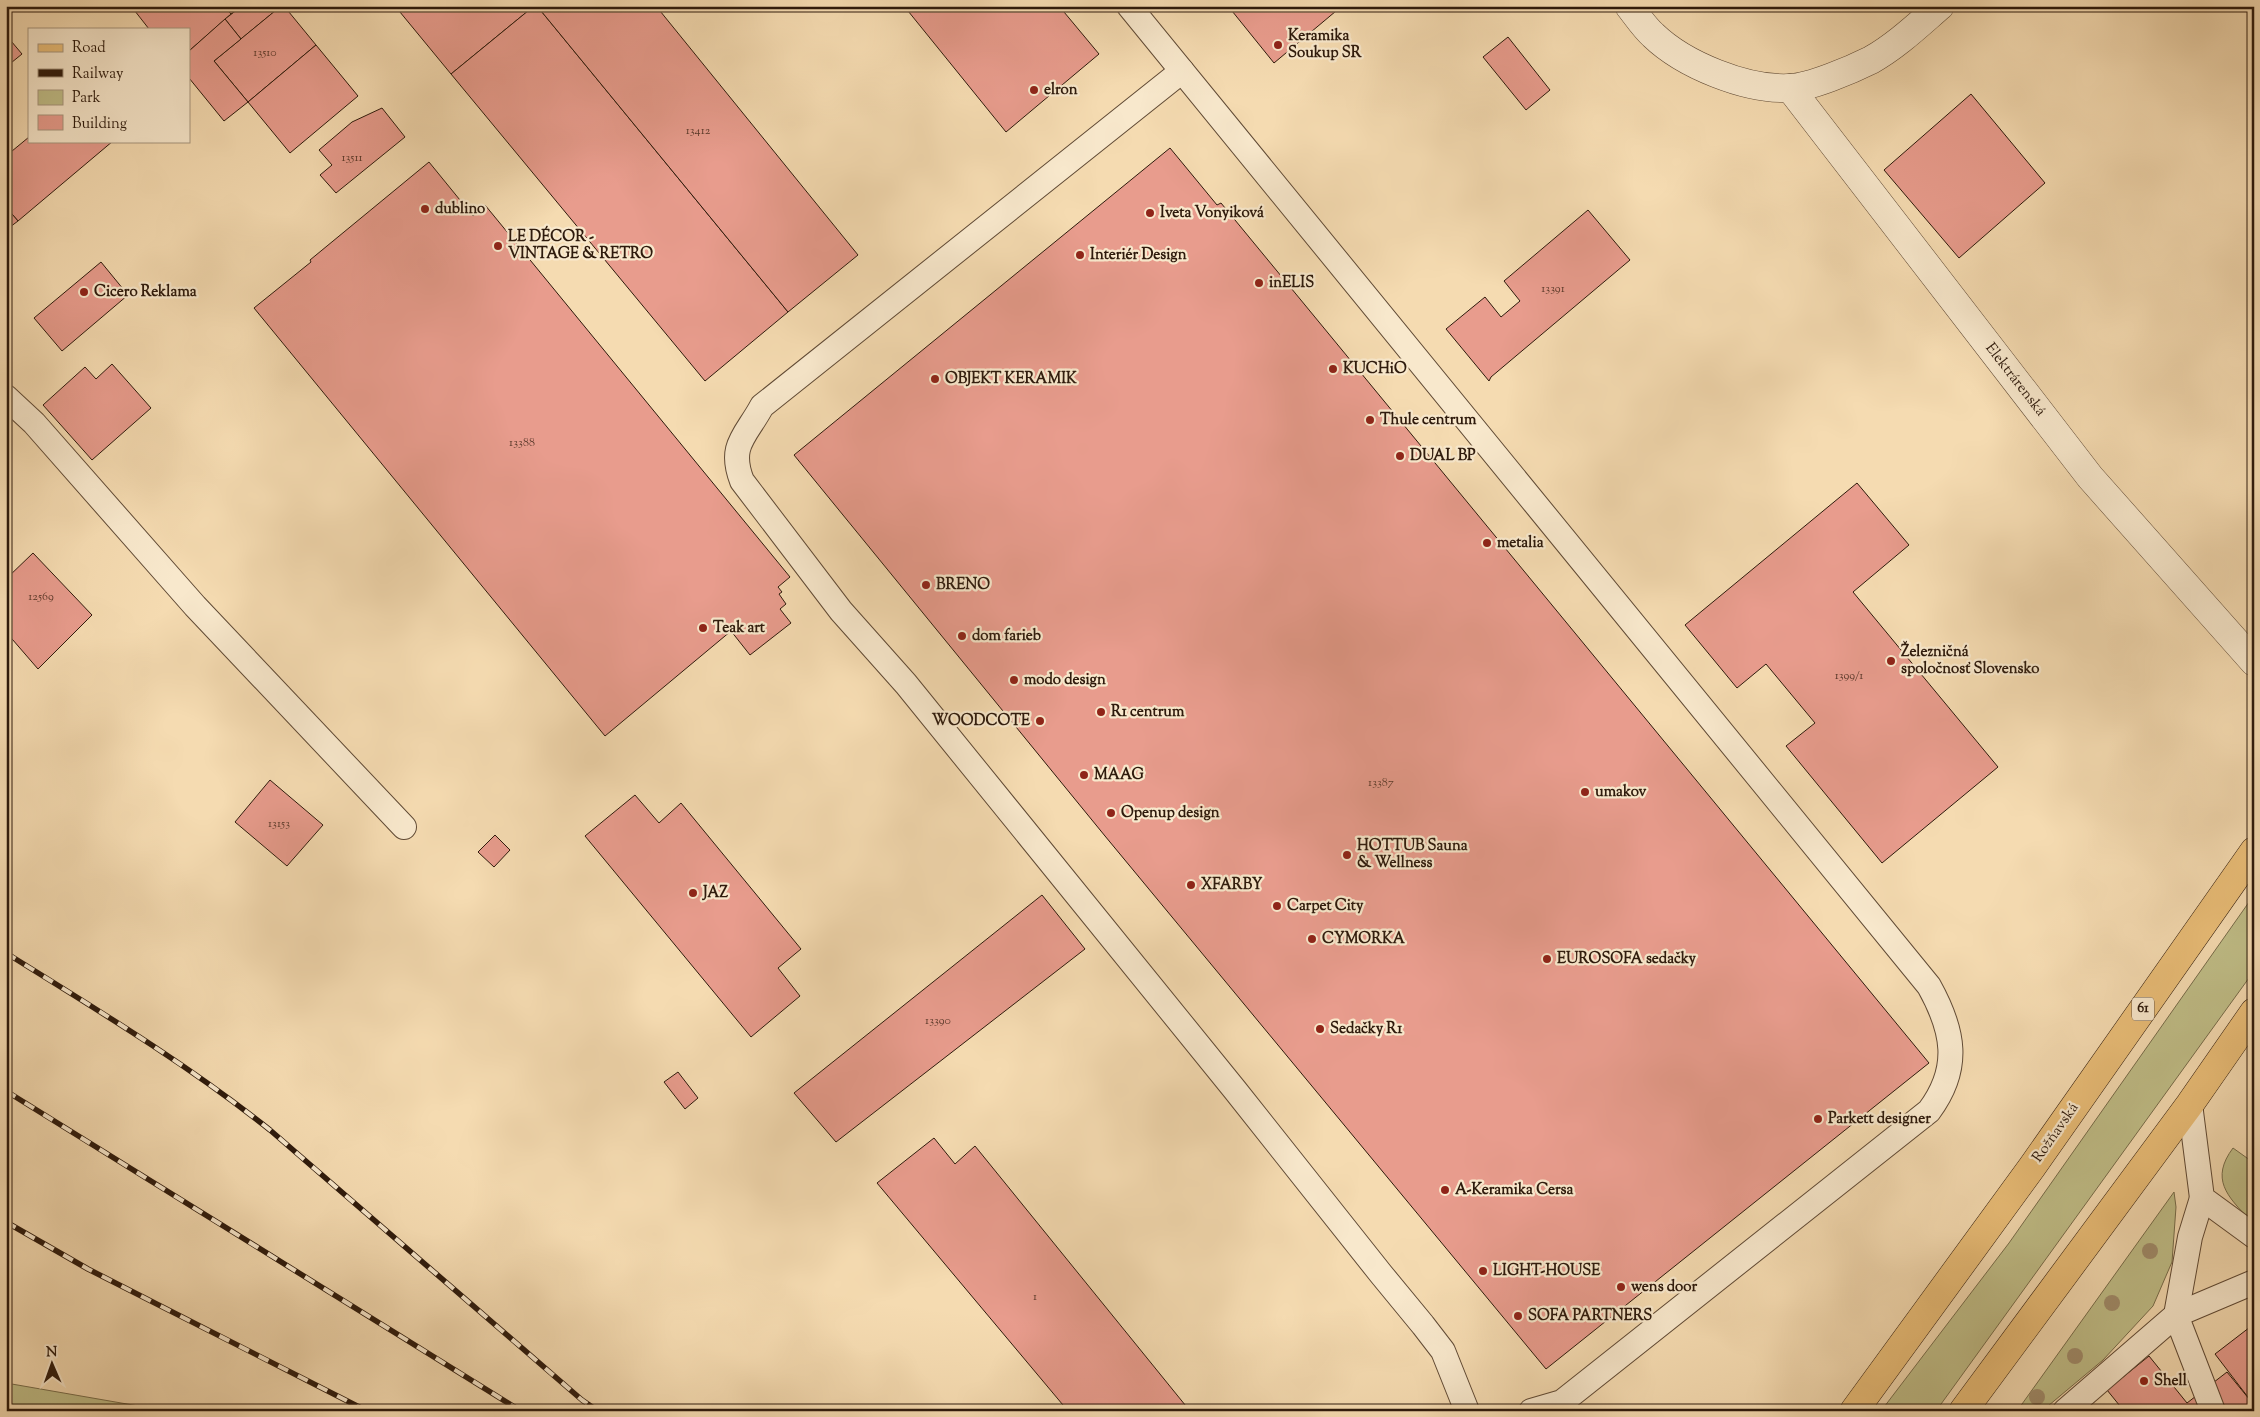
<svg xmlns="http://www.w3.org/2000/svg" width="2260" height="1417" font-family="'Sorts Mill Goudy',serif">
<rect width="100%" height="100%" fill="#f5dbb1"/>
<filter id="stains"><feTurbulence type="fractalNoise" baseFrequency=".004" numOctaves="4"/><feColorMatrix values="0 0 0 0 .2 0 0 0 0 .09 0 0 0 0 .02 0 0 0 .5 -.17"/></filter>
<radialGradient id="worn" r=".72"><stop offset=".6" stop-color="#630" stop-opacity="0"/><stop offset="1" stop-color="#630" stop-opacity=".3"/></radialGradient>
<!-- green -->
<g fill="#c0be88" stroke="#776c4a">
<polygon points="2254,895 2254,971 1936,1411 1881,1411 2009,1243"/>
<path d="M2233 1148 2254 1163V1215L2250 1220C2227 1196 2210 1179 2233 1148Z"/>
<polygon points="2174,1192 2176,1207 2172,1262 2153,1306 2103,1360 2042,1411 2017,1411"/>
<polygon points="6,1383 150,1408 163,1411 6,1411"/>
</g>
<!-- building -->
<g fill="#e89c8d" stroke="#2e1a0c">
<polygon points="131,6 224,6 231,14 189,51 189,29 149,29"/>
<polygon points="224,6 241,6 231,14"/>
<polygon points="242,6 281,6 241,39 225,19"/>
<polygon points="281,6 284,6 316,45 248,102 214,61"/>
<polygon points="395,6 534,6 451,74"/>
<polygon points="534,6 537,6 788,312 705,381 451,74"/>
<polygon points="537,6 656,6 858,255 788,312"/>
<polygon points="904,6 1059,6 1099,54 1006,132"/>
<polygon points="1228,6 1342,6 1274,63"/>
<polygon points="225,19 241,39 214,61 248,102 224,121 189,78 189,51"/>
<polygon points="6,35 22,54 6,67"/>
<polygon points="1508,37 1550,90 1526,110 1483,57"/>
<polygon points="316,45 358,96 290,153 248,102"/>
<polygon points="1971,94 2045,183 1959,258 1884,170"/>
<polygon points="382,108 405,137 336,193 320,175 332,165 319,150 352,122"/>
<polygon points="29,137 29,141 113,141 18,221 6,207 6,156"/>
<polygon points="1170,148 1217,205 1221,203 1929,1063 1546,1369 1105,836 794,455"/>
<polygon points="429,162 473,216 485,205 790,577 778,587 782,592 779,594 786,604 780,609 791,623 750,655 731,631 605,736 254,308 311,262 310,260"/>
<polygon points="6,207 18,221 6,230"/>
<polygon points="1588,210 1630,260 1491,377 1489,381 1446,329 1485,297 1501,317 1520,301 1504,281"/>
<polygon points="101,262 128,295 62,351 34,318"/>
<polygon points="112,364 151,408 92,460 43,405 85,367 96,379"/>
<polygon points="1857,483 1909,545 1853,592 1998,767 1882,863 1786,746 1815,723 1766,664 1737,688 1685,625"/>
<polygon points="33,553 92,615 38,669 6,632 6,579"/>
<polygon points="270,780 323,825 287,866 235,822"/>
<polygon points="635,795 659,823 681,803 801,949 778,968 800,996 751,1037 585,836"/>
<polygon points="495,835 510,850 494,867 478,852"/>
<polygon points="1042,895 1085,949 836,1142 794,1093"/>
<polygon points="678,1072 698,1098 685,1109 664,1082"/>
<polygon points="934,1138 955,1164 975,1146 1190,1411 1068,1411 877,1183"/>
<polygon points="2254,1324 2254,1405 2215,1354"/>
<polygon points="2149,1356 2187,1403 2227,1372 2254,1405 2254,1411 2124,1411 2107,1390"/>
</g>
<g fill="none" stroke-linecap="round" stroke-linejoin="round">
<defs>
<g id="lane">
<path d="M1129 6 1929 986C1954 1031 1961 1068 1929 1111L1562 1402 1531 1411"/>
<path d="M1182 71 762 406C746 436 728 445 742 481L841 611 906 684 1235 1090 1381 1274 1423 1325 1443 1351 1467 1411"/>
<polyline points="6,397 34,423 195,606 404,827"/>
<polyline points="2190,1104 2202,1198 2254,1236"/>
<polyline points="2065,1411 2176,1315 2190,1237 2202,1198"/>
<polyline points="2213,1411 2176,1315 2254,1282"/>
</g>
<g id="street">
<path d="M1629 6C1637 16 1644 27 1653 35 1684 65 1746 90 1789 88 1809 88 1853 69 1871 60 1896 46 1918 25 1940 6"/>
<polyline points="1790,88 2090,477 2254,662"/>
</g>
<g id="primary">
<polyline points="1854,1411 2032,1167 2254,851"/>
<polyline points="1963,1411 2190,1104 2254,1012"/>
</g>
</defs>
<!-- lane casing -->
<use href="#lane" stroke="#604a35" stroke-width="26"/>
<!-- street casing -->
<use href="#street" stroke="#604a35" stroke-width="29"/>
<!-- primary casing -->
<use href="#primary" stroke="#2e1a0c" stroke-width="29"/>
<!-- lane -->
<use href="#lane" stroke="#f8e8cc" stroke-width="24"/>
<!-- street -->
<use href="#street" stroke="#f8e8cc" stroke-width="28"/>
<!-- primary -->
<use href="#primary" stroke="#eabe78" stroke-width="28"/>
<defs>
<g id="rail">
<path d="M6 953C96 1009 187 1064 270 1130L582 1400 598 1411"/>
<polyline points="6,1091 521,1411"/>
<polyline points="6,1222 88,1269 367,1411"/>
</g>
</defs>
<!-- rail casing -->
<use href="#rail" stroke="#2e1a0c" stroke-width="5.5"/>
<!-- rail -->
<use href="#rail" stroke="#f8e8cc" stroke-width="4" stroke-dasharray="11" stroke-linecap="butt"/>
</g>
<!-- trees -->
<g fill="#a08c6b">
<circle cx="2150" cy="1251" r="8"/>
<circle cx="2112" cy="1303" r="8"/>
<circle cx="2075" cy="1356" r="8"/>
<circle cx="2037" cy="1397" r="8"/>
</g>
<!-- markers -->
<g fill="#8f2418" stroke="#f8e8cc" stroke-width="2">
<circle cx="1278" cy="45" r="5"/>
<circle cx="1034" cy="90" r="5"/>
<circle cx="425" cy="209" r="5"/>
<circle cx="1150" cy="213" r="5"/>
<circle cx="498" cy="246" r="5"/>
<circle cx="1080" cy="255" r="5"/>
<circle cx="1259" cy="283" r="5"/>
<circle cx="84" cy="292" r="5"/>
<circle cx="1333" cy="369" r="5"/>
<circle cx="935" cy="379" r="5"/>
<circle cx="1370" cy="420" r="5"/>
<circle cx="1400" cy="456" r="5"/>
<circle cx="1487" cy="543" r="5"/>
<circle cx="926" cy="585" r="5"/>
<circle cx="703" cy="628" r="5"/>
<circle cx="962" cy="636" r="5"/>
<circle cx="1891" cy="661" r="5"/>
<circle cx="1014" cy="680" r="5"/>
<circle cx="1101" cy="712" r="5"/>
<circle cx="1040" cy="721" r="5"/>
<circle cx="1084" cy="775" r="5"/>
<circle cx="1585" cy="792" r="5"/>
<circle cx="1111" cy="813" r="5"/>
<circle cx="1347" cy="855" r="5"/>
<circle cx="1191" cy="885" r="5"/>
<circle cx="693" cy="893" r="5"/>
<circle cx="1277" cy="906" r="5"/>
<circle cx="1312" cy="939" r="5"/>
<circle cx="1547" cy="959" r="5"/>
<circle cx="1320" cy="1029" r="5"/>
<circle cx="1818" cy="1119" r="5"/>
<circle cx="1445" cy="1190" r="5"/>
<circle cx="1483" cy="1271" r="5"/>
<circle cx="1621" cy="1287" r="5"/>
<circle cx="1518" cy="1316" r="5"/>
<circle cx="2144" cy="1381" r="5"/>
</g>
<g text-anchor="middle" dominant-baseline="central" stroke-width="4.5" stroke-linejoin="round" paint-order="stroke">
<!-- number labels -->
<g font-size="12" fill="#5c3a2c">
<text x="265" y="53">13510</text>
<text x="698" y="131">13412</text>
<text x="352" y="158">13511</text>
<text x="1553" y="289">13391</text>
<text x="522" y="443">13388</text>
<text x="41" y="597">12569</text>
<text x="1849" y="676">1399/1</text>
<text x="1381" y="783">13387</text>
<text x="279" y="824">13153</text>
<text x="938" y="1021">13390</text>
<text x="1035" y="1297">1</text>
</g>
<!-- shield labels -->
<rect fill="#f8e8cc" stroke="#6b5846" stroke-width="1" x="2132" y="997.5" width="22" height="23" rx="4"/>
<g font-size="14" font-weight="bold" fill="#2e1a0c">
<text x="2143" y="1009">61</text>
</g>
<!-- poi labels -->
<g font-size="15" font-weight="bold" fill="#2e1a0c" stroke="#f8e8cc" text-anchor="start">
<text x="1288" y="36">Keramika<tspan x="1288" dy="17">Soukup SR</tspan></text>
<text x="1044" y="90">elron</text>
<text x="435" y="209">dublino</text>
<text x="1160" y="213">Iveta Vonyiková</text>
<text x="508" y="237">LE DÉCOR -<tspan x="508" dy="17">VINTAGE &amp; RETRO</tspan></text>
<text x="1090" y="255">Interiér Design</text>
<text x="1269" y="283">inELIS</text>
<text x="94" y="292">Cicero Reklama</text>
<text x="1343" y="369">KUCHiO</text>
<text x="945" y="379">OBJEKT KERAMIK</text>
<text x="1380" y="420">Thule centrum</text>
<text x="1410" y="456">DUAL BP</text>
<text x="1497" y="543">metalia</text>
<text x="936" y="585">BRENO</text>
<text x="713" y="628">Teak art</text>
<text x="972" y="636">dom farieb</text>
<text x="1901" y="652">Železničná<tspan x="1901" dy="17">spoločnosť Slovensko</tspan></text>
<text x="1024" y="680">modo design</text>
<text x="1111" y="712">R1 centrum</text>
<text x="1030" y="721" text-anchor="end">WOODCOTE</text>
<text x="1094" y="775">MAAG</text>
<text x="1595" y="792">umakov</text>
<text x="1121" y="813">Openup design</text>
<text x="1357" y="846">HOTTUB Sauna<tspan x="1357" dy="17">&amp; Wellness</tspan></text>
<text x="1201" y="885">XFARBY</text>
<text x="703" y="893">JAZ</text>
<text x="1287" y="906">Carpet City</text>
<text x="1322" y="939">CYMORKA</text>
<text x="1557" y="959">EUROSOFA sedačky</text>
<text x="1330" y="1029">Sedačky R1</text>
<text x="1828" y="1119">Parkett designer</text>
<text x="1455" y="1190">A-Keramika Cersa</text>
<text x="1493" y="1271">LIGHT-HOUSE</text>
<text x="1631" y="1287">wens door</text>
<text x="1528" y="1316">SOFA PARTNERS</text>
<text x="2154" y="1381">Shell</text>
</g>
<!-- street labels -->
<g font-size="15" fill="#2e1a0c" stroke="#f8e8cc">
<text transform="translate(2015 380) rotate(52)">Elektrárenská</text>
<text transform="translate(2056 1133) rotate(-55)">Rožňavská</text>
</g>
</g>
<!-- margin -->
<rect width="2260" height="1417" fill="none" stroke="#f5dbb1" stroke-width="25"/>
<rect x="8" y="8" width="2245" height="1402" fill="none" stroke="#2e1a0c" stroke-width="2.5"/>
<rect x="12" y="12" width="2235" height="1392" fill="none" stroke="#2e1a0c"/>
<!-- legend -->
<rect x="28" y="28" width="162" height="115" fill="#f8e8cc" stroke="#a7967f"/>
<rect x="38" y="44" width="25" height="8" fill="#eabe78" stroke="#a7967f"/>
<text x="72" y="52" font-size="15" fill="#2e1a0c">Road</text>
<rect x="38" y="69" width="25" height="8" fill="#2e1a0c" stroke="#a7967f"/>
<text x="72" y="78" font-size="15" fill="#2e1a0c">Railway</text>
<rect x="38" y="90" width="25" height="15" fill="#c0be88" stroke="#a7967f"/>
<text x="72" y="102" font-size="15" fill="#2e1a0c">Park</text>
<rect x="38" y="115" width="25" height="15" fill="#e89c8d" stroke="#a7967f"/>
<text x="72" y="128" font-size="15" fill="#2e1a0c">Building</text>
<!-- north arrow -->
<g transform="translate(52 1364) rotate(358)" stroke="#f8e8cc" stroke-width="4" paint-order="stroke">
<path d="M0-4L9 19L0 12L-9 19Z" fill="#2e1a0c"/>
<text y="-8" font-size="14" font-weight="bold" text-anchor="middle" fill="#2e1a0c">N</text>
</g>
<rect width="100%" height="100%" filter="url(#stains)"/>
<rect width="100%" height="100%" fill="url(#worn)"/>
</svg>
